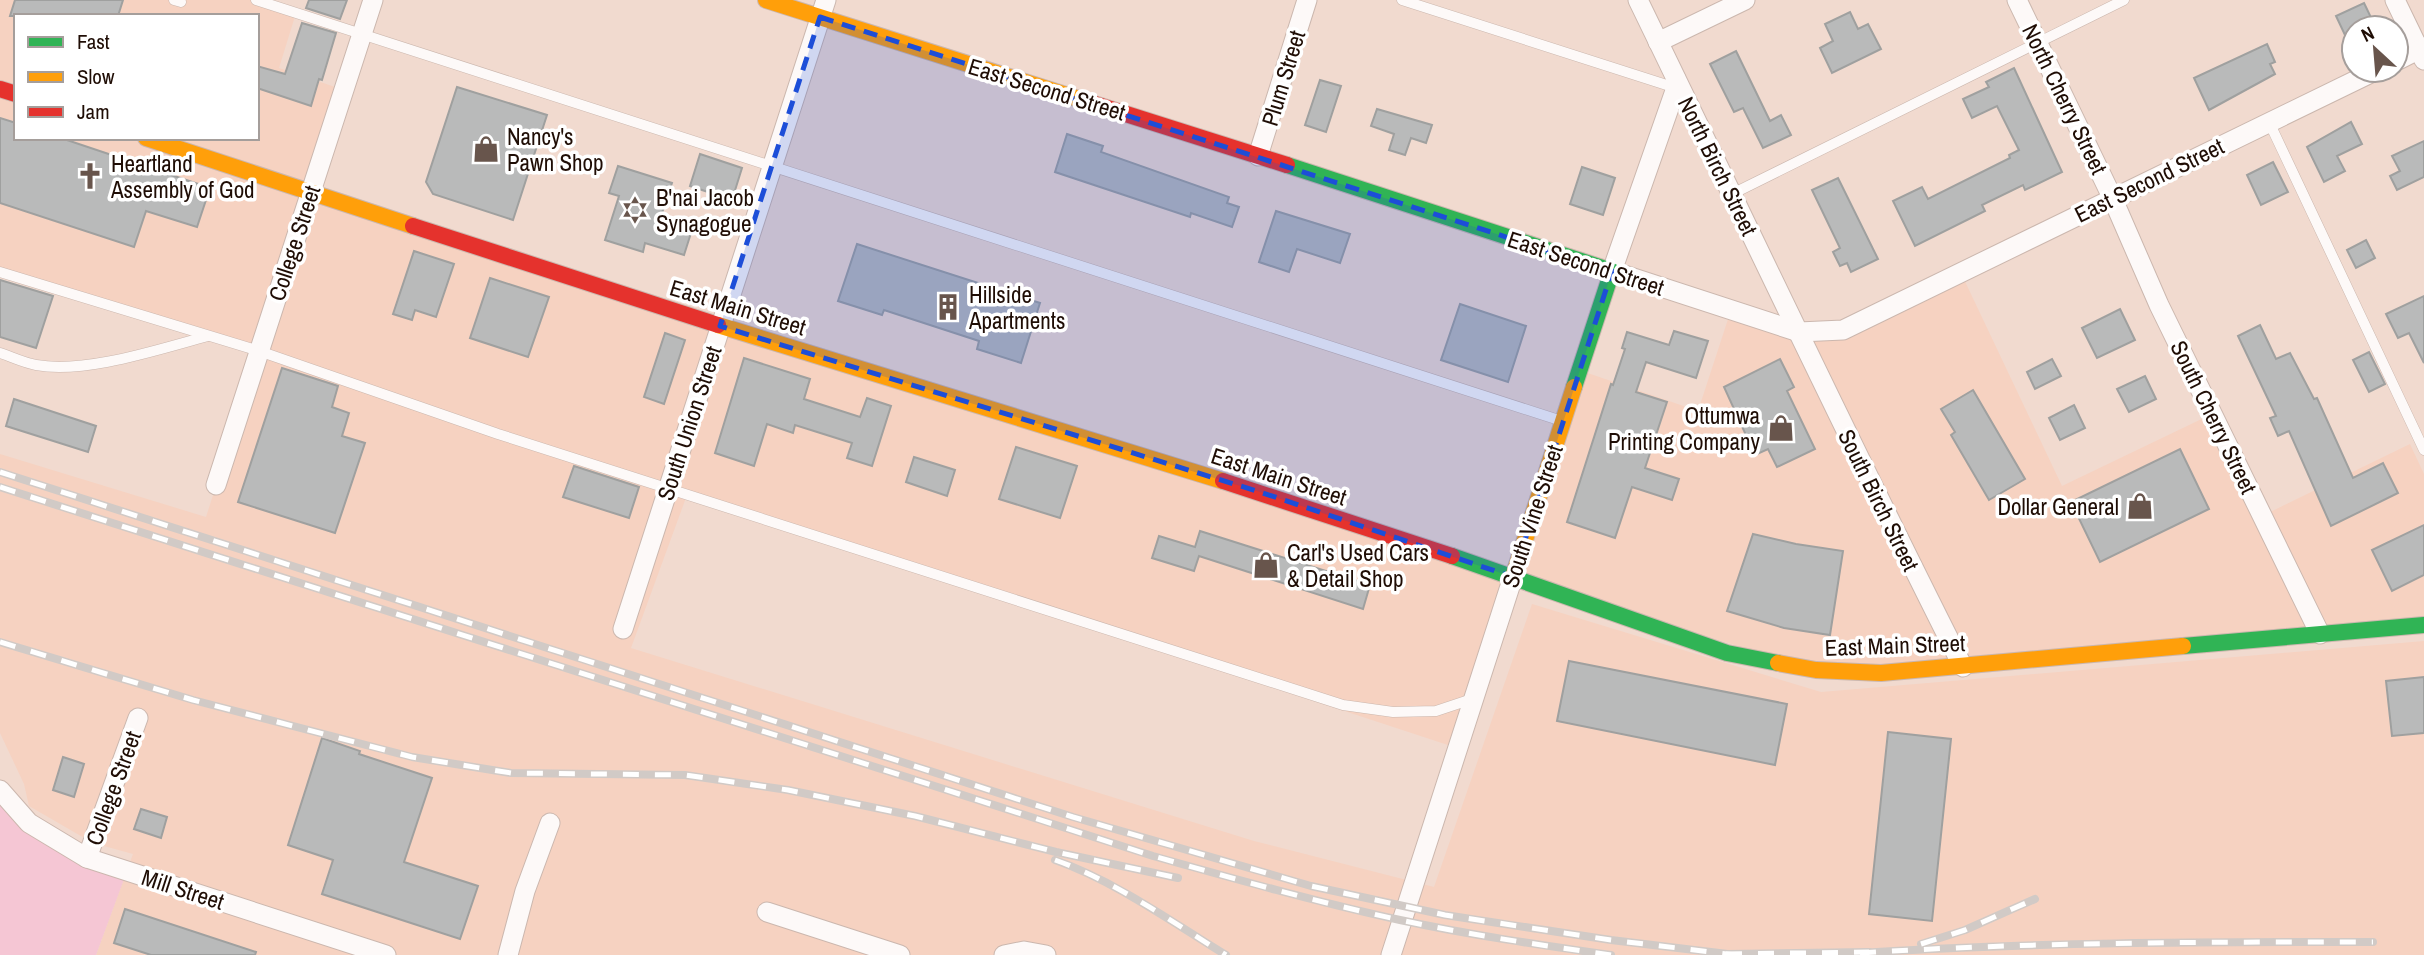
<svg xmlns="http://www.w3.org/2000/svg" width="2424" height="955" font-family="'Archivo Narrow',sans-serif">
<rect width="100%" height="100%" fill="#f1dacf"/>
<!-- built -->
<path fill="#f6d2c1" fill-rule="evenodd" d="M0 0H256L296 13 279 68 344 90 310 192 1512 577 1579 370 1698 411 1731 310 1842 330 1961 273 2062 486 2212 414 2262 516 2410 444 2424 474V625L1816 670 1513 577 1457 748 687 495 631 648 1254 841 1434 887 1532 604 1821 692 2424 641V955H96L133 854 93 843 29 806 24 784 0 733V454L206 517 259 352 0 272ZM16 16H257V138H16Z"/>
<!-- green -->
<polygon fill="#f5c6d4" points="0,790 29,823 127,871 96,955 0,955"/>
<!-- building -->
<g fill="#b9baba" stroke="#9fa09f" stroke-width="2">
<polygon points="15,0 123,0 118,16 10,16"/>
<polygon points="309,0 347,0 340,19 306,8"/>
<polygon points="2364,3 2376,28 2354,28 2354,54 2336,16"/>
<polygon points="1850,12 1858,29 1868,24 1881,49 1832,73 1820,48 1833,41 1825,24"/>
<polygon points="302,23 336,33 322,80 319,79 311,106 257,88 257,66 285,74"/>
<polygon points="2267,44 2275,62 2270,64 2275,74 2209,110 2194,78"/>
<polygon points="1736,51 1770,121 1781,115 1791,135 1763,148 1743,108 1734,112 1710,64"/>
<polygon points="2014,68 2062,172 2025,190 2023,185 1982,205 1985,211 1915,246 1893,201 1922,187 1928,199 2010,158 2009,155 2019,150 1997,106 1972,118 1963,99 1989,87 1986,82"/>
<polygon points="1320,80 1341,86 1326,132 1305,125"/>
<polygon points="457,87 547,115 513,220 433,194 426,182"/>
<polygon points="1377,109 1432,125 1426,143 1411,138 1405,155 1389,150 1394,134 1371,126"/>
<polygon points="0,118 16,123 16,138 61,138 210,188 197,227 146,211 134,247 0,203"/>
<polygon points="2351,122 2362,144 2337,156 2345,171 2324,182 2307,147"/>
<polygon points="1067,134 1103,146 1101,152 1229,197 1227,203 1239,207 1232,227 1191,213 1190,217 1055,172"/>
<polygon points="2424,141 2424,177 2397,190 2390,176 2400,171 2392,156"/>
<polygon points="700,154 742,168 732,200 690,186"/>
<polygon points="2273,162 2288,192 2261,205 2247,175"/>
<polygon points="618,166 672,183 659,222 691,233 684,255 645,243 643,252 605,240 619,196 609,193"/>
<polygon points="1582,167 1615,178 1603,215 1570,204"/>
<polygon points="1838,178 1878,259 1851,272 1847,263 1840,266 1833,252 1840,248 1812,190"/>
<polygon points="1276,211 1350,234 1340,263 1297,249 1289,272 1259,262"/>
<polygon points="2366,240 2375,258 2356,268 2347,250"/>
<polygon points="857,244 1040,303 1021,363 977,349 979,341 884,310 882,315 838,301"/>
<polygon points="414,251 454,264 436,317 415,310 412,320 393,314"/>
<polygon points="490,278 549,297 528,357 470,338"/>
<polygon points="0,280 53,296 36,348 0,337"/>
<polygon points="2424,296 2424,363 2409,333 2398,338 2386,314"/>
<polygon points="1460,304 1526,326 1508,382 1441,360"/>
<polygon points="2120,309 2135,340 2097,358 2082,328"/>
<polygon points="2260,325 2276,359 2290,353 2314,399 2317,398 2353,478 2383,463 2398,493 2331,526 2289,431 2278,436 2270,418 2276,416 2238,336"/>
<polygon points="1674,331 1708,341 1696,378 1646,362 1636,392 1667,402 1645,468 1679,479 1672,500 1632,487 1615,538 1567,522 1611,384 1613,385 1625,349 1622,348 1627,332 1669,345"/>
<polygon points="665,333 685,340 664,404 644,397"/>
<polygon points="2369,352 2385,384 2369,392 2353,360"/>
<polygon points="744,358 810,379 804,399 860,417 867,398 891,406 872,466 847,458 852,443 795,425 793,433 767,424 754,466 715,453"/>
<polygon points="1780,359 1794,387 1787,391 1815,449 1777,467 1768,449 1755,455 1724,387"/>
<polygon points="2052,359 2061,376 2035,389 2027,372"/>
<polygon points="282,368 338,386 332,407 349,413 342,436 365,443 335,533 238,502"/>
<polygon points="2145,376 2156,399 2129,412 2117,389"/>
<polygon points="1973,390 2025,479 1989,500 1951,435 1955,432 1941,409"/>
<polygon points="14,399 96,426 88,452 6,426"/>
<polygon points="2074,405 2085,428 2060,440 2049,418"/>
<polygon points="1016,447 1077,466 1060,518 999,499"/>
<polygon points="2180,449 2209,509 2100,562 2071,502"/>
<polygon points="914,457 955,470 947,496 906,482"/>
<polygon points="574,466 639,487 629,518 563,497"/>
<polygon points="2424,525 2424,575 2392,591 2372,550"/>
<polygon points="1200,531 1370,585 1363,609 1199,556 1194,571 1152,558 1159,536 1195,547"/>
<polygon points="1753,534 1796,544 1843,551 1830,635 1784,628 1727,611"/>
<polygon points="1569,661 1787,704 1775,765 1557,721"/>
<polygon points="2424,677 2424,733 2392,736 2386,681"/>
<polygon points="1888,732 1951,739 1932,921 1869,914"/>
<polygon points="322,738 360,751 359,754 432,778 404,862 478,886 460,939 322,894 333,860 288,845"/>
<polygon points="63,757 84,764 74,797 53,790"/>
<polygon points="141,809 167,817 161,838 134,829"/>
<polygon points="125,909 256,952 255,955 151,955 114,943"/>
</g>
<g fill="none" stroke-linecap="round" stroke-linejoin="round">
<defs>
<g id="lane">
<polyline points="174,0 181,2"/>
<polyline points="256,0 1562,421"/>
<polyline points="1402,0 1676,88"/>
<polyline points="2269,122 2424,450"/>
<polyline points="1732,194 2124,0"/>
<polyline points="0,272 259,351 498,434 1343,705 1393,712 1436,711 1472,699"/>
<path d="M0 353C12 357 24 363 36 365 86 374 159 349 208 336"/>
</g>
<g id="street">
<path d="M1638 0C1746 222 1851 446 1963 667"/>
<polyline points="2017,0 2112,197 2159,305 2320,634"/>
<polyline points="2395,0 2424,60"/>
<polyline points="1658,42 1745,0"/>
<polyline points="2396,61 2424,47"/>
<polyline points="1676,79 1676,88 1612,271 1799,332 1843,330 2377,70"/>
<polyline points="1258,156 1307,0"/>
<polyline points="216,485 373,0"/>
<polyline points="623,629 826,0"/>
<polyline points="0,790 29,823 87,858 386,955"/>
<polyline points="87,858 138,718"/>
<polyline points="767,912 900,955"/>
<polyline points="508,955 525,891 550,823"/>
<polyline points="1004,955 1024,951 1046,955"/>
<polyline points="1391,955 1513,577"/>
</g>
<g id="fast">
<polyline points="1287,165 1612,271 1574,387"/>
<polyline points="1452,556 1727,653 1778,663"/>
<polyline points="2183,646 2424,625"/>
</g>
<g id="slow">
<polyline points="766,0 1085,101"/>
<polyline points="146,138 413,226"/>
<polyline points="718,325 1223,481"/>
<polyline points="1513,577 1574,387"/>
<polyline points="1778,663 1816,670 1881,673 2183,646"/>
</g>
<g id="jam">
<polyline points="0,89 16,94"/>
<polyline points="1085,101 1287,165"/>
<polyline points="413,226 718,325"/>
<polyline points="1223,481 1452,556"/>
</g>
</defs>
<!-- lane casing -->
<use href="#lane" stroke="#cbb7ae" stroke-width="11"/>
<!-- street casing -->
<use href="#street" stroke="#cbb7ae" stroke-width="21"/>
<!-- fast casing -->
<use href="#fast" stroke="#cbb7ae" stroke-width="18"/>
<!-- slow casing -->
<use href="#slow" stroke="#cbb7ae" stroke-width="18"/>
<!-- jam casing -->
<use href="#jam" stroke="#cbb7ae" stroke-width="18"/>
<!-- lane -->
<use href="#lane" stroke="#fdf9f8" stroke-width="10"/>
<!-- street -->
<use href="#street" stroke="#fdf9f8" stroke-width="19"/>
<!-- fast -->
<use href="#fast" stroke="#30b455" stroke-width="16"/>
<!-- slow -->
<use href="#slow" stroke="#ff9f0a" stroke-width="16"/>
<!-- jam -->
<use href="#jam" stroke="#e5322d" stroke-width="16"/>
<defs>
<g id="rail">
<polyline points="0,472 1073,817 1311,886 1445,915 1611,940 1736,955"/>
<path d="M0 487 1153 856C1235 879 1317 902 1400 920 1470 935 1540 945 1611 955"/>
<polyline points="0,642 193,700 412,757 511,773 685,775 788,790 915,816 1056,852 1178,878"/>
<path d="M1055 860C1115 881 1172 922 1226 955"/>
<polyline points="1921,944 1965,930 2035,899"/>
<path d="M1860 953C2031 942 2202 942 2373 942"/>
<polyline points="1726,954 1869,952"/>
</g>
</defs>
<!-- rail casing -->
<use href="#rail" stroke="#d1cac6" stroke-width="8"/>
<!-- rail -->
<use href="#rail" stroke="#fff" stroke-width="5" stroke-dasharray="16" stroke-linecap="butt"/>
</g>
<!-- marked area -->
<path fill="#1d4ed8" fill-opacity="0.2" stroke="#1d4ed8" stroke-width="5" stroke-dasharray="14 9" stroke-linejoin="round" d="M820 17 1612 271 1513 577 1260 492 720 326Z"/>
<!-- icons -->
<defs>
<symbol id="shop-bare" viewBox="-9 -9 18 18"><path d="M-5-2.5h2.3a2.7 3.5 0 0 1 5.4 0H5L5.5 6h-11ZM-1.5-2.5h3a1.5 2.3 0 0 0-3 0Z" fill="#68554c" stroke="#fff" stroke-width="2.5" paint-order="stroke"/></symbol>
<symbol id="church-bare" viewBox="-9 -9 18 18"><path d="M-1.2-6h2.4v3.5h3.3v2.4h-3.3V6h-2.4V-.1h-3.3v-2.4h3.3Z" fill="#68554c" stroke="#fff" stroke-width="2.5" paint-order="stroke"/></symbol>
<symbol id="synagogue-bare" viewBox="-9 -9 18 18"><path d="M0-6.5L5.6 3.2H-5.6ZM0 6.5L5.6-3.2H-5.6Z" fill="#68554c" stroke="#fff" stroke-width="2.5" paint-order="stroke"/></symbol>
<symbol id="building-bare" viewBox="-9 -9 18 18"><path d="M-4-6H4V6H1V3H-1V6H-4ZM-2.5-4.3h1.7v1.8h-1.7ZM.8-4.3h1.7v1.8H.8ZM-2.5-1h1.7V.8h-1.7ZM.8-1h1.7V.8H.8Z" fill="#68554c" stroke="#fff" stroke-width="2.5" paint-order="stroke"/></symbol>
</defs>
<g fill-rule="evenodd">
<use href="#shop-bare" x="467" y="130" width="38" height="38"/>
<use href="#church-bare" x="71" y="157" width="38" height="38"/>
<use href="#synagogue-bare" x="616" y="191" width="38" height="38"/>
<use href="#building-bare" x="929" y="288" width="38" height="38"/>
<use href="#shop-bare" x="1762" y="409" width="38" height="38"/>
<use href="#shop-bare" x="2121" y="487" width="38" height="38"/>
<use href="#shop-bare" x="1247" y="546" width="38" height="38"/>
</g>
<g text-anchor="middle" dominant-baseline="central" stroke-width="7" stroke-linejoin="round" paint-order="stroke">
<!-- street labels -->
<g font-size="23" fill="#1f0d05" stroke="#fff">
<text transform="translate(1283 78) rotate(-73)">Plum Street</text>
<text transform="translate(1047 89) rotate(17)">East Second Street</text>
<text transform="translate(2065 99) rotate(64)">North Cherry Street</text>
<text transform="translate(1718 166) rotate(64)">North Birch Street</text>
<text transform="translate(2149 180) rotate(-26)">East Second Street</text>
<text transform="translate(294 243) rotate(-72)">College Street</text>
<text transform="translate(1586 263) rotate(18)">East Second Street</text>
<text transform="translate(738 307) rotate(17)">East Main Street</text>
<text transform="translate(2214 417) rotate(64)">South Cherry Street</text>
<text transform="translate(689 423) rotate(-72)">South Union Street</text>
<text transform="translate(1279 476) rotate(18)">East Main Street</text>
<text transform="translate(1879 500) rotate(64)">South Birch Street</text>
<text transform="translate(1532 516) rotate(-72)">South Vine Street</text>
<text transform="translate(1895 645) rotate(-2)">East Main Street</text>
<text transform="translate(113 788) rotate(-70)">College Street</text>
<text transform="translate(183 889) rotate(18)">Mill Street</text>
</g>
<!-- poi labels -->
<g font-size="23" fill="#1f0d05" stroke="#fff" text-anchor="start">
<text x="507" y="136">Nancy's<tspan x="507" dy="26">Pawn Shop</tspan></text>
<text x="111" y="163">Heartland<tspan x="111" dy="26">Assembly of God</tspan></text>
<text x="656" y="197">B'nai Jacob<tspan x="656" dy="26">Synagogue</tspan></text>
<text x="969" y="294">Hillside<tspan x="969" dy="26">Apartments</tspan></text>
<text x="1760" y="415" text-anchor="end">Ottumwa<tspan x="1760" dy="26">Printing Company</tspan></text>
<text x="2119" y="506" text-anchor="end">Dollar General</text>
<text x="1287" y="552">Carl's Used Cars<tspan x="1287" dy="26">&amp; Detail Shop</tspan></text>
</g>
</g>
<!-- legend -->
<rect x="14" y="14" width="245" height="126" fill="#ffffff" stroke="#a59e9b" stroke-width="2"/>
<rect x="28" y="37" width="35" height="10" fill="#30b455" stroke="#a59e9b" stroke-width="2"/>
<text x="77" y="49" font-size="21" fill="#1f0d05">Fast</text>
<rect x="28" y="72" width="35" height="10" fill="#ff9f0a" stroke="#a59e9b" stroke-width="2"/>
<text x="77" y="84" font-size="21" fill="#1f0d05">Slow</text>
<rect x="28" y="107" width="35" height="10" fill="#e5322d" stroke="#a59e9b" stroke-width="2"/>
<text x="77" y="119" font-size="21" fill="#1f0d05">Jam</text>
<!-- north arrow -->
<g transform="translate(2375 49) rotate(334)"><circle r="33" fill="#ffffff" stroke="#a59e9b" stroke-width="2"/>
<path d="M0-5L12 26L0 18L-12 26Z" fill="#68554c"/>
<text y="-10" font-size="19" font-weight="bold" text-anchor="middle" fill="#1f0d05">N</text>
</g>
</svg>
